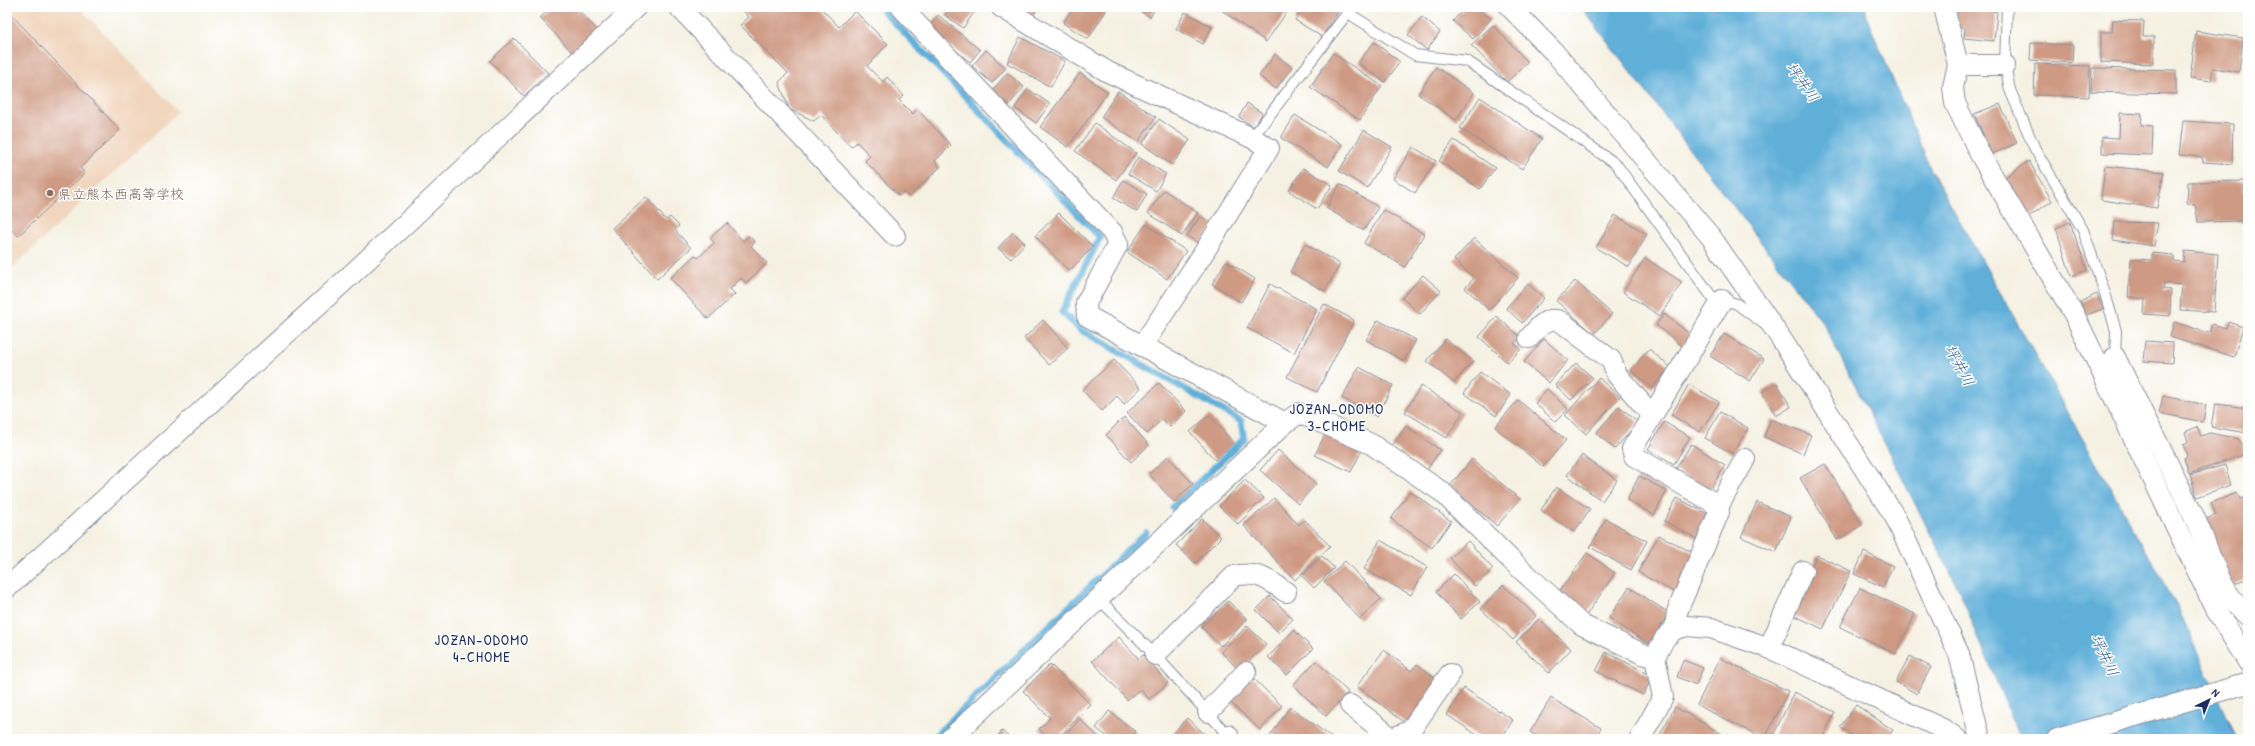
<svg xmlns="http://www.w3.org/2000/svg" width="2255" height="746" font-family="'Patrick Hand','Klee One',sans-serif">
<rect width="100%" height="100%" fill="#fff"/>
<filter id="ink" filterUnits="userSpaceOnUse"><feTurbulence type="fractalNoise" baseFrequency=".025" numOctaves="2"/><feDisplacementMap in="SourceGraphic" scale="8" xChannelSelector="R" yChannelSelector="G"/><feConvolveMatrix kernelMatrix="1 2 1 2 8 2 1 2 1" color-interpolation-filters="sRGB"/></filter>
<filter id="wash" filterUnits="userSpaceOnUse"><feTurbulence type="fractalNoise" baseFrequency=".012" numOctaves="4" result="noise"/><feDisplacementMap in="SourceGraphic" scale="16" xChannelSelector="R" yChannelSelector="G"/><feGaussianBlur stdDeviation="0.9" result="paint"/><feColorMatrix in="noise" values="0 0 0 0 0 0 0 0 0 0 0 0 0 0 0 0 0 1.4 0 .05"/><feComposite in="paint" operator="in"/></filter>
<g filter="url(#wash)">
<rect width="100%" height="100%" fill="#f5f1e2"/>
<!-- built -->
<polygon fill="#f1d5bd" points="7,7 79,7 178,112 7,273"/>
<!-- water -->
<polygon fill="#5fafd9" stroke="#3d6f9c" points="1581,7 1866,7 1865,14 1931,170 2179,610 2236,739 2020,739 1959,590 1823,323"/>
<g fill="none" stroke-linecap="round" stroke-linejoin="round">
<!-- stream -->
<g stroke="#5fafd9" stroke-width="7">
<polyline points="880,7 1100,237 1062,312 1081,330 1241,421 1244,439 1173,507"/>
<polyline points="932,739 1146,533"/>
</g>
</g>
<g id="blocks">
<!-- building -->
<g fill="#cf9a83">
<polygon points="552,7 575,7 598,31 574,54 540,18"/>
<polygon points="739,7 820,7 839,27 855,11 888,44 867,66 883,82 887,77 904,96 899,100 913,114 917,109 951,145 935,161 940,167 909,197 904,192 899,196 865,161 870,156 857,142 851,147 821,115 814,121 789,109 779,82 788,73 740,25 749,17"/>
<polygon points="951,7 972,7 976,10 963,28 945,15"/>
<polygon points="1019,7 1039,7 1032,16"/>
<polygon points="1073,7 1099,7 1106,11 1088,39 1063,23"/>
<polygon points="1133,7 1156,7 1150,17"/>
<polygon points="1222,7 1286,7 1289,9 1266,42 1220,9"/>
<polygon points="1303,7 1330,7 1338,12 1322,37 1295,20"/>
<polygon points="1465,7 1477,7 1491,19 1473,39 1453,21"/>
<polygon points="1959,7 1994,7 1993,11 1997,12 1994,41 1964,38 1965,28 1956,27"/>
<polygon points="7,10 120,130 80,168 85,173 18,236 7,224"/>
<polygon points="1185,12 1212,27 1203,44 1176,29"/>
<polygon points="938,15 980,50 970,62 928,28"/>
<polygon points="1422,17 1440,32 1427,50 1408,35"/>
<polygon points="2113,20 2144,21 2143,37 2154,37 2154,64 2101,62 2101,32 2112,32"/>
<polygon points="1493,25 1528,62 1507,82 1471,45"/>
<polygon points="2196,31 2243,38 2239,72 2213,68 2211,81 2190,78"/>
<polygon points="1020,37 1065,61 1051,87 1007,63"/>
<polygon points="514,38 548,73 524,96 490,61"/>
<polygon points="1374,42 1400,62 1385,82 1358,63"/>
<polygon points="2031,43 2073,45 2072,63 2030,60"/>
<polygon points="986,50 1006,68 992,83 972,66"/>
<polygon points="1333,53 1382,86 1360,120 1310,87"/>
<polygon points="1275,54 1292,67 1276,89 1259,76"/>
<polygon points="2035,64 2090,66 2089,97 2034,95"/>
<polygon points="1436,67 1474,93 1456,120 1418,94"/>
<polygon points="2092,68 2176,70 2176,94 2091,92"/>
<polygon points="1007,73 1024,87 1009,105 992,91"/>
<polygon points="1080,73 1108,92 1068,147 1040,127"/>
<polygon points="1028,89 1050,104 1036,123 1015,108"/>
<polygon points="1118,91 1156,117 1138,142 1101,117"/>
<polygon points="1480,97 1542,139 1522,169 1460,128"/>
<polygon points="1247,103 1262,113 1254,127 1239,117"/>
<polygon points="2000,104 2017,143 1992,154 1974,114"/>
<polygon points="2120,113 2142,114 2141,125 2153,126 2152,155 2102,153 2102,137 2119,138"/>
<polygon points="1295,115 1342,144 1328,167 1281,138"/>
<polygon points="1159,119 1190,140 1172,165 1142,144"/>
<polygon points="2183,121 2233,124 2232,164 2203,162 2202,157 2179,155"/>
<polygon points="1095,123 1136,153 1116,180 1075,151"/>
<polygon points="1364,130 1392,147 1367,188 1339,171"/>
<polygon points="1454,140 1495,168 1480,189 1439,161"/>
<polygon points="1413,147 1436,161 1415,193 1393,179"/>
<polygon points="1138,157 1166,174 1156,191 1128,174"/>
<polygon points="2029,161 2052,201 2028,217 2004,178"/>
<polygon points="2105,166 2164,172 2157,208 2101,200"/>
<polygon points="1303,168 1332,185 1317,209 1289,191"/>
<polygon points="1123,180 1147,194 1137,212 1113,198"/>
<polygon points="2244,181 2244,191 2248,191 2248,221 2198,222 2195,205 2187,204 2188,182"/>
<polygon points="1340,184 1378,207 1364,230 1326,208"/>
<polygon points="1164,190 1198,213 1182,236 1148,213"/>
<polygon points="646,197 666,220 670,217 679,226 675,230 691,248 657,279 612,228"/>
<polygon points="1383,210 1424,234 1405,267 1364,243"/>
<polygon points="1059,213 1093,247 1069,271 1035,236"/>
<polygon points="1615,215 1647,234 1629,267 1596,248"/>
<polygon points="1200,216 1214,225 1201,245 1187,236"/>
<polygon points="2070,222 2087,270 2071,276 2056,228"/>
<polygon points="2115,222 2158,223 2154,246 2113,240"/>
<polygon points="727,223 743,241 749,236 755,242 751,246 767,263 746,283 741,278 730,289 735,294 708,319 670,278 695,255 698,258 714,243 710,238"/>
<polygon points="1146,224 1186,251 1167,279 1127,252"/>
<polygon points="1013,232 1025,243 1011,259 998,248"/>
<polygon points="1474,238 1518,278 1489,310 1465,288 1474,278 1454,260"/>
<polygon points="1305,244 1340,264 1325,291 1290,272"/>
<polygon points="2185,251 2218,254 2214,312 2180,310 2182,285 2164,283 2163,289 2171,290 2170,316 2144,314 2145,299 2128,297 2131,259 2152,260 2152,253 2174,255 2174,261 2184,262"/>
<polygon points="1645,258 1682,282 1660,316 1623,292"/>
<polygon points="1226,261 1255,279 1241,302 1212,284"/>
<polygon points="1423,275 1441,291 1420,314 1402,298"/>
<polygon points="1575,281 1612,314 1594,334 1556,301"/>
<polygon points="1270,284 1317,309 1294,353 1247,328"/>
<polygon points="1528,284 1544,298 1522,323 1506,308"/>
<polygon points="2097,294 2103,309 2086,315 2080,302"/>
<polygon points="1324,304 1354,320 1317,392 1287,377"/>
<polygon points="1664,314 1691,335 1682,346 1656,325"/>
<polygon points="1497,316 1520,337 1514,344 1521,349 1508,363 1479,337"/>
<polygon points="1043,320 1068,348 1049,365 1024,338"/>
<polygon points="1378,320 1416,340 1404,361 1366,340"/>
<polygon points="2174,322 2209,333 2212,324 2226,328 2228,322 2243,327 2234,357 2170,337"/>
<polygon points="1724,334 1764,359 1750,381 1710,356"/>
<polygon points="1445,339 1473,361 1454,383 1427,361"/>
<polygon points="1544,339 1568,360 1549,383 1524,362"/>
<polygon points="2145,341 2173,343 2172,363 2143,361"/>
<polygon points="1649,349 1670,367 1652,388 1631,370"/>
<polygon points="1114,360 1141,388 1124,404 1117,396 1102,411 1082,390"/>
<polygon points="1576,363 1593,378 1571,400 1555,385"/>
<polygon points="1359,367 1393,385 1377,417 1342,398"/>
<polygon points="1480,372 1511,395 1496,416 1464,393"/>
<polygon points="1599,378 1620,397 1586,434 1565,415"/>
<polygon points="1159,383 1186,411 1170,427 1162,419 1147,434 1127,413"/>
<polygon points="1777,383 1791,407 1776,416 1762,392"/>
<polygon points="1689,384 1719,402 1700,432 1671,415"/>
<polygon points="1421,386 1463,412 1447,438 1405,412"/>
<polygon points="1547,389 1568,409 1555,422 1535,403"/>
<polygon points="2163,396 2206,405 2203,422 2159,413"/>
<polygon points="1518,400 1566,440 1543,467 1495,427"/>
<polygon points="2215,404 2248,408 2248,433 2211,427"/>
<polygon points="1619,406 1638,422 1615,449 1596,433"/>
<polygon points="1720,412 1748,428 1733,454 1705,438"/>
<polygon points="1209,415 1234,443 1215,460 1190,432"/>
<polygon points="1124,417 1149,445 1131,462 1106,435"/>
<polygon points="1771,419 1811,435 1803,454 1764,437"/>
<polygon points="1664,422 1690,437 1674,464 1648,449"/>
<polygon points="1406,426 1440,450 1427,470 1392,446"/>
<polygon points="2197,427 2201,436 2210,433 2239,439 2246,454 2189,474 2184,458 2187,456 2183,444 2188,442 2185,432"/>
<polygon points="1327,430 1363,448 1351,472 1315,455"/>
<polygon points="1691,444 1725,465 1709,491 1675,470"/>
<polygon points="1278,450 1316,484 1298,504 1260,470"/>
<polygon points="1582,455 1617,480 1602,501 1567,475"/>
<polygon points="1168,456 1193,484 1174,502 1149,474"/>
<polygon points="1472,459 1520,499 1497,526 1450,486"/>
<polygon points="1825,464 1862,525 1837,540 1800,478"/>
<polygon points="2225,465 2231,485 2197,497 2190,475"/>
<polygon points="1639,476 1667,491 1654,515 1627,500"/>
<polygon points="1245,480 1264,498 1238,524 1219,506"/>
<polygon points="1556,487 1590,509 1574,532 1541,510"/>
<polygon points="1410,491 1451,521 1432,548 1391,519"/>
<polygon points="2237,493 2240,499 2248,497 2248,579 2232,585 2206,519 2216,515 2211,503"/>
<polygon points="1274,498 1299,525 1305,520 1330,546 1295,580 1244,526"/>
<polygon points="1677,498 1710,515 1697,539 1664,521"/>
<polygon points="1757,502 1791,517 1776,552 1741,537"/>
<polygon points="1202,519 1221,537 1195,563 1176,545"/>
<polygon points="1606,519 1647,541 1631,570 1590,547"/>
<polygon points="1659,535 1699,556 1677,594 1638,572"/>
<polygon points="1380,540 1427,567 1411,595 1364,569"/>
<polygon points="1468,541 1493,569 1475,586 1450,558"/>
<polygon points="1864,552 1893,566 1883,587 1854,574"/>
<polygon points="1587,553 1615,573 1585,617 1556,596"/>
<polygon points="1817,555 1851,571 1823,629 1789,613"/>
<polygon points="1322,556 1334,568 1314,588 1302,576"/>
<polygon points="1345,561 1381,599 1360,619 1324,581"/>
<polygon points="1454,574 1480,602 1461,619 1436,592"/>
<polygon points="1503,585 1536,616 1513,640 1481,609"/>
<polygon points="1629,587 1669,613 1649,644 1609,618"/>
<polygon points="1860,588 1915,614 1896,654 1840,627"/>
<polygon points="1270,596 1293,619 1279,633 1256,610"/>
<polygon points="1228,601 1247,619 1221,646 1201,627"/>
<polygon points="1539,619 1571,649 1549,673 1516,642"/>
<polygon points="1247,626 1266,644 1240,671 1221,652"/>
<polygon points="1294,630 1313,649 1287,675 1268,657"/>
<polygon points="1119,637 1139,659 1143,655 1168,683 1149,699 1140,689 1127,700 1092,661"/>
<polygon points="1384,650 1411,671 1417,664 1441,682 1408,725 1357,686"/>
<polygon points="1606,652 1653,676 1643,695 1596,671"/>
<polygon points="1910,656 1931,667 1917,694 1896,682"/>
<polygon points="1720,658 1788,691 1765,739 1697,705"/>
<polygon points="1683,660 1703,668 1696,685 1677,677"/>
<polygon points="1316,661 1348,692 1326,716 1293,685"/>
<polygon points="1050,664 1091,705 1057,739 1049,739 1039,729 1050,718 1023,691"/>
<polygon points="1250,675 1282,706 1260,730 1227,699"/>
<polygon points="1464,688 1513,720 1501,739 1483,739 1447,715"/>
<polygon points="1794,692 1835,712 1822,739 1779,739 1773,736"/>
<polygon points="1551,698 1601,728 1594,739 1541,739 1530,732"/>
<polygon points="1856,705 1893,730 1887,739 1858,739 1840,727"/>
<polygon points="1290,707 1334,739 1268,739"/>
<polygon points="1675,707 1731,739 1661,739 1658,738"/>
<polygon points="1109,711 1136,732 1131,739 1110,739 1096,728"/>
<polygon points="1187,718 1210,739 1168,739"/>
<polygon points="1080,719 1099,738 1061,739"/>
<polygon points="1002,731 1011,739 996,739"/>
</g>
</g>
</g>
<g filter="url(#ink)">
<use href="#blocks" fill-opacity="0" stroke="#8890a0" stroke-width="1"/>
<g fill="none" stroke-linecap="round" stroke-linejoin="round">
<defs>
<g id="lane">
<polyline points="2007,7 2005,65 2010,90 2035,149 2083,230 2105,293 2116,331 2115,357"/>
<polyline points="1348,13 1415,55 1467,61 1616,164 1712,297 1737,304 1764,324"/>
<polyline points="1252,138 1352,7"/>
<polyline points="1099,599 1155,655 1228,735"/>
</g>
<g id="street">
<polyline points="679,7 895,236"/>
<polyline points="901,7 1112,232 1118,244 1086,303 1087,316 1285,423 950,739"/>
<polyline points="1001,7 1108,72 1252,138 1269,148 1201,257 1142,346"/>
<polyline points="1510,7 1554,52 1711,237 1780,337 1895,517 1959,654 1980,739"/>
<polyline points="1944,7 1958,65 1953,87 1955,103 1981,156 2075,316 2216,610 2248,662"/>
<polyline points="1958,65 2005,65"/>
<path d="M1529 338C1538 328 1546 316 1560 321L1611 360 1617 375 1644 406 1653 413"/>
<path d="M2115 357C2141 411 2170 466 2196 521 2211 553 2219 593 2248 616"/>
<polyline points="1285,423 1299,413 1371,444 1442,492 1511,560 1582,625 1645,655 1655,657"/>
<polyline points="1718,507 1745,459"/>
<polyline points="7,588 352,274 636,7"/>
<polyline points="1675,629 1687,626 1711,628 1769,648 1945,730 1957,739"/>
<polyline points="1769,648 1803,571"/>
<path d="M1155 655 1234 576C1258 571 1267 579 1286 592"/>
<polyline points="1350,705 1382,730 1390,739"/>
<polyline points="1208,712 1246,672"/>
<polyline points="1228,735 1228,739"/>
<polyline points="1390,739 1410,731 1450,674"/>
<polyline points="1640,739 1663,697 1655,657 1665,638 1675,629 1677,612 1719,512 1716,504 1634,456 1632,449 1722,300"/>
<polyline points="2057,739 2248,683"/>
</g>
</defs>
<!-- lane casing -->
<use href="#lane" stroke="#8890a0" stroke-width="12"/>
<!-- street casing -->
<use href="#street" stroke="#8890a0" stroke-width="22"/>
<!-- lane -->
<use href="#lane" stroke="#fff" stroke-width="10"/>
<!-- street -->
<use href="#street" stroke="#fff" stroke-width="20"/>
</g>
</g>
<!-- markers -->
<circle fill="#8d6e63" stroke="#fff" stroke-width="1.5" cx="50" cy="193" r="4"/>
<g text-anchor="middle" dominant-baseline="central" stroke-width="3" stroke-linejoin="round" paint-order="stroke">
<!-- education labels -->
<g font-size="14" fill="#785e54" stroke="#fff" text-anchor="start">
<text x="58" y="193">県立熊本西高等学校</text>
</g>
<!-- water labels -->
<g font-size="15" font-style="italic" fill="#335c89" stroke="#fff">
<text transform="translate(1803 82) rotate(55)">坪井川</text>
<text transform="translate(1960 365) rotate(62)">坪井川</text>
<text transform="translate(2105 655) rotate(65)">坪井川</text>
</g>
<!-- neighbourhood labels -->
<g font-size="15" letter-spacing="1" fill="#1b2f5e" stroke="#fff">
<text x="1337" y="408">JOZAN-ODOMO<tspan x="1337" dy="17">3-CHOME</tspan></text>
<text x="482" y="639">JOZAN-ODOMO<tspan x="482" dy="17">4-CHOME</tspan></text>
</g>
</g>
<!-- margin -->
<rect width="2255" height="746" fill="none" stroke="#fff" stroke-width="24"/>
<!-- north arrow -->
<g transform="translate(2209 700) rotate(43)" stroke="#ffffff" stroke-width="3" paint-order="stroke">
<path d="M0-3L7 15L0 10L-7 15Z" fill="#1b2f5e"/>
<text y="-6" font-size="11" font-weight="bold" text-anchor="middle" fill="#1b2f5e">N</text>
</g>
</svg>
